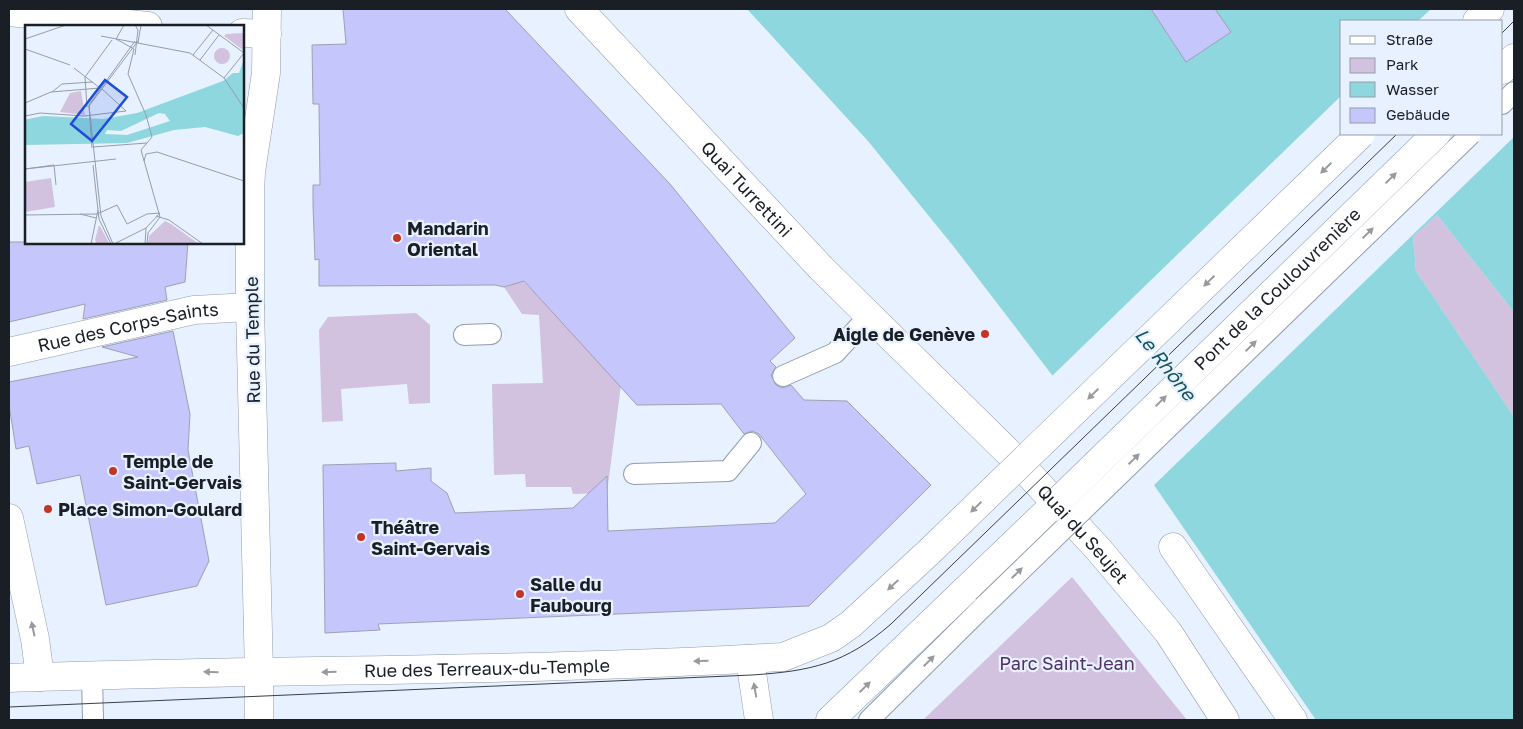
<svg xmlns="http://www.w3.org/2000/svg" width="1523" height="729" font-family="'Golos Text',sans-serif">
<rect width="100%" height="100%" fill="#e7f1ff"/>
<!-- green -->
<g fill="#d2c1df">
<polygon points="1437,215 1514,312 1514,417 1416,271 1413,237"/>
<polygon points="514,271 621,385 607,493 573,494 571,487 526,487 525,474 494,475 492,384 543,383 539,315 522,314 504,287 509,286"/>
<polygon points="416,313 430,325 430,403 409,404 407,384 341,389 343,421 322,422 319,330 328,317"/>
<polygon points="1072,577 1187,720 923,720"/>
</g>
<!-- water -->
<path fill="#8ed7de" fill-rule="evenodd" d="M747 9H1514V312L1437 215 1413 237 1416 271 1514 417V720H1316L1154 485 1052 375 954 247 868 141ZM1342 21H1502V134H1342Z"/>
<!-- pier -->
<polygon fill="#e7f1ff" points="1431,9 1514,9 1514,137 1152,487 1051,377 1342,95 1342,134 1502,134 1502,21 1418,21"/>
<!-- building -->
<g fill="#c5c6fb" stroke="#9fa0b2">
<polygon points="343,9 505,9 670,184 795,338 770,361 776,367 771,375 776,385 782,388 791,385 804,400 847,401 931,485 809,606 378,624 380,630 325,633 323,465 396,463 396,471 431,468 431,481 447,493 455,513 573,508 607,476 608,531 775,523 806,494 759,434 752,431 744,434 721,404 637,405 524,281 504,287 495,285 319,286 319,259 315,260 313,205 313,185 320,185 319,104 313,104 312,45 346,44"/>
<polygon points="1151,9 1215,9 1231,32 1186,62"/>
<polygon points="9,242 188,242 185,282 165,287 167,300 83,319 85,304 9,322"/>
<polygon points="173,331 190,414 188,450 209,561 197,586 106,605 80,475 37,484 29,446 16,449 9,405 9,382 138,357 102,347"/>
</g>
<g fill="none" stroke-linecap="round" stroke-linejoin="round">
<defs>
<g id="service">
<polyline points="1502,104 1514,92"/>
<polyline points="464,335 491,334"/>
<polyline points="783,376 835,353 868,317"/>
<polyline points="634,474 728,471 751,443"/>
<polyline points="92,675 93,720"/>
<polyline points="869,720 983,607"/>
</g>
<polyline id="pedestrian" points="1173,547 1293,720"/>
<g id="minor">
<polyline points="9,12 148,26"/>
<polyline points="242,33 267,34"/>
<path id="s1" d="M9 352 194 310 250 307"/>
<polyline points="9,518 35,639 40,677"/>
</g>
<g id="tertiary">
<path id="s2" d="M579 9 821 268 1016 460 1099 550 1168 632 1225 720"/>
<polyline points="259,673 250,307 250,192 251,172 266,73 267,9"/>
</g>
<g id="secondary">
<polyline points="1477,21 1490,9"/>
<polyline points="1502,70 1514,58"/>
<polyline points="750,659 759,720"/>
<path id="s3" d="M9 678C267 669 525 672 783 657L831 638 851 624 929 552"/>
<polyline points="259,720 259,673"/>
<polyline points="830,720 1051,508"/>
</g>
</defs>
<!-- service casing -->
<use href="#service" stroke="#929dad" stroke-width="22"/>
<!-- pedestrian casing -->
<use href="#pedestrian" stroke="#929dad" stroke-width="29"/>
<!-- minor casing -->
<use href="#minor" stroke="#929dad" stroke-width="29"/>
<!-- tertiary casing -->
<use href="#tertiary" stroke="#929dad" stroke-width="29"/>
<!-- secondary casing -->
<use href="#secondary" stroke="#929dad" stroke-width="29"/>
<!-- service -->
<use href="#service" stroke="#fff" stroke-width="20"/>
<!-- pedestrian -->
<use href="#pedestrian" stroke="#fff" stroke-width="28"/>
<!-- minor -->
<use href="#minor" stroke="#fff" stroke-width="28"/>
<!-- tertiary -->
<use href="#tertiary" stroke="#fff" stroke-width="28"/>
<!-- secondary -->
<use href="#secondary" stroke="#fff" stroke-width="28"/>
<!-- tram -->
<g stroke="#3a3f47" stroke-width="1">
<polyline points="1502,33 1514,21"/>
<path d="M9 707 752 675C811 671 845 664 891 624L1397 134"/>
</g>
<defs>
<polyline id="service-bridge" points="983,607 1471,134"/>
<g id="secondary-bridge">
<path id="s4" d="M1051 508 1436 134"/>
<polyline points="929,552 1361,134"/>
</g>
</defs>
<!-- service-bridge casing -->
<use href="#service-bridge" stroke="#929dad" stroke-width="22" stroke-linecap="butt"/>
<!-- secondary-bridge casing -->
<use href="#secondary-bridge" stroke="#929dad" stroke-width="29" stroke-linecap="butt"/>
<!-- service-bridge -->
<use href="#service-bridge" stroke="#fff" stroke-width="20"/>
<!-- secondary-bridge -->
<use href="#secondary-bridge" stroke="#fff" stroke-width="28"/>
</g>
<!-- one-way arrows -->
<defs><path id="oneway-solid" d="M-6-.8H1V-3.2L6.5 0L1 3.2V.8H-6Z" transform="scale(1.25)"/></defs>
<g fill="#989a9d">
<use href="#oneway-solid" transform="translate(1326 168) rotate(136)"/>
<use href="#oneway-solid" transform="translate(1391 178) rotate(-44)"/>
<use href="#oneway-solid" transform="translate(1368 233) rotate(-44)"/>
<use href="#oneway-solid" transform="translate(1209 281) rotate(136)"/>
<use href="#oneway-solid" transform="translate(1251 346) rotate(-44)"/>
<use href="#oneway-solid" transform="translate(1093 394) rotate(136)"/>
<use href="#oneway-solid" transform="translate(1161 401) rotate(-44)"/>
<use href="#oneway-solid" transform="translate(1134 459) rotate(-44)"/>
<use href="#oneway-solid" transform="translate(976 507) rotate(136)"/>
<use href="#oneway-solid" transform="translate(1017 573) rotate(-44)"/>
<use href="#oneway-solid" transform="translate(893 585) rotate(137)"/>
<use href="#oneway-solid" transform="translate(33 629) rotate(-102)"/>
<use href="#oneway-solid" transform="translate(701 661) rotate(178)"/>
<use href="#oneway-solid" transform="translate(929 661) rotate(-45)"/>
<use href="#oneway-solid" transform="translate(211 672) rotate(-179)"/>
<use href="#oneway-solid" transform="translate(329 672) rotate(179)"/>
<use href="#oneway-solid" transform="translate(865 687) rotate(-44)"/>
<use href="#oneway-solid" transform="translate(755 690) rotate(-100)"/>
</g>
<!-- markers -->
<g fill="#c23527" stroke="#e7f1ff" stroke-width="2">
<circle cx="397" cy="238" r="5"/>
<circle cx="985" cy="334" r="5"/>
<circle cx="113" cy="471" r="5"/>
<circle cx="48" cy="509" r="5"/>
<circle cx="361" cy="537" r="5"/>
<circle cx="520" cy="594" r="5"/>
</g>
<g text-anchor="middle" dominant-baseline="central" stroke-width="4.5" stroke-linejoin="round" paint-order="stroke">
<!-- street labels -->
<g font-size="18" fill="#1a1f25" stroke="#e7f1ff">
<text stroke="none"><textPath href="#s2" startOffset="246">Quai Turrettini</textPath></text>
<text stroke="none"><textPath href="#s4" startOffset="315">Pont de la Coulouvrenière</textPath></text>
<text stroke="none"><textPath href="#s1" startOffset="122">Rue des Corps-Saints</textPath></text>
<text transform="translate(252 340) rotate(-91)">Rue du Temple</text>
<text stroke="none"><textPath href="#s2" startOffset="728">Quai du Seujet</textPath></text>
<text stroke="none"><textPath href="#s3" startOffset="478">Rue des Terreaux-du-Temple</textPath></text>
</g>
<!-- poi labels -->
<g font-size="18" font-weight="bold" fill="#1a1f25" stroke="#e7f1ff" text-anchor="start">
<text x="407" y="228">Mandarin<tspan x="407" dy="21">Oriental</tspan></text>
<text x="975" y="334" text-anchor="end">Aigle de Genève</text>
<text x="123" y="461">Temple de<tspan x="123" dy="21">Saint-Gervais</tspan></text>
<text x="58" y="509">Place Simon-Goulard</text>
<text x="371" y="527">Théâtre<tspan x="371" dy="21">Saint-Gervais</tspan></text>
<text x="530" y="584">Salle du<tspan x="530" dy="21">Faubourg</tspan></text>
</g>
<!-- park labels -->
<g font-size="18" fill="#522f69" stroke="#e7f1ff">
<text x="1067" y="663">Parc Saint-Jean</text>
</g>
<!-- water labels -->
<g font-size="19" font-style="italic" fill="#15545a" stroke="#e7f1ff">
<text transform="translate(1166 364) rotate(52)">Le Rhône</text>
</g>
</g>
<!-- overview -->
<g transform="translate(25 25)">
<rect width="219" height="219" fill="#e7f1ff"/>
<path d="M219 8 218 25 199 11 201 9ZM189 31a8 8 0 1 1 16 0a8 8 0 1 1-16 0ZM56 66 60 90 35 87 45 68ZM26 153 30 182 0 187V157ZM140 196 146 199 174 219H123L124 211ZM74 200 76 203 84 218 72 219 70 215Z" fill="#d2c1df"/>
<path d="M219 34V108L213 111 180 102 149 105 102 118 0 120V95L3 94 18 91 78 94 112 88 198 56 208 48H214ZM134 88 140 89 145 96 102 110 80 109 82 105 96 106Z" fill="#8ed7de" fill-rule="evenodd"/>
<path fill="none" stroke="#8ed7de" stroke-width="2.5" d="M214 108 212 97 219 88"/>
<path fill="none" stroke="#959da8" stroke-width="1" d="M99 0 91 14 109 24 103 49 121 90 127 112 116 125 135 192 123 208 122 219M181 0 219 28M76 11 165 28 199 53 219 83M0 14 41 0M113 18 116 0M0 24 45 40M110 30 113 5 110 0M168 30 188 5M175 35 194 10M49 43 75 63M199 53 219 28M27 67 37 59 68 57M0 78 26 67 75 63M62 82 60 52 87 15M0 91 15 88 59 91 101 86 77 64M68 122 122 118M67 123 64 80 110 16M119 136 121 129 132 127 219 156M68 140 74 194 86 219M0 144 29 140 31 160M0 144 91 134M55 189 71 193M0 190 72 189 92 180 102 199 122 189 135 188 121 203 89 219M131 191 144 195 178 219M66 219 73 185M88 219 76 191 64 81 113 16M120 219 121 203"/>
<path fill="#1d4ed8" fill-opacity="0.15" stroke="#1d4ed8" stroke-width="2.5" d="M80 55 102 72 67 116 46 99Z"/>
<rect width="219" height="219" fill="none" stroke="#1a1f25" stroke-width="2.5"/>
</g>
<!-- border -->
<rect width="1523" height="729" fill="none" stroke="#1a1f25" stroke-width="20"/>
<!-- legend -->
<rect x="1340" y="20" width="162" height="115" fill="#e7f1ff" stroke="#959da8"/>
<rect x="1350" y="36" width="25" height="8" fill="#ffffff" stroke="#959da8"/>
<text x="1386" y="45" font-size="15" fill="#1a1f25">Straße</text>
<rect x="1350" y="58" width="25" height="15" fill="#d2c1df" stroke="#959da8"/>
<text x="1386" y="70" font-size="15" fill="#1a1f25">Park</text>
<rect x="1350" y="82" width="25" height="15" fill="#8ed7de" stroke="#959da8"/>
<text x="1386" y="95" font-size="15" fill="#1a1f25">Wasser</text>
<rect x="1350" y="108" width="25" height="15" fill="#c5c6fb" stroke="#959da8"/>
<text x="1386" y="120" font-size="15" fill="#1a1f25">Gebäude</text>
</svg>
